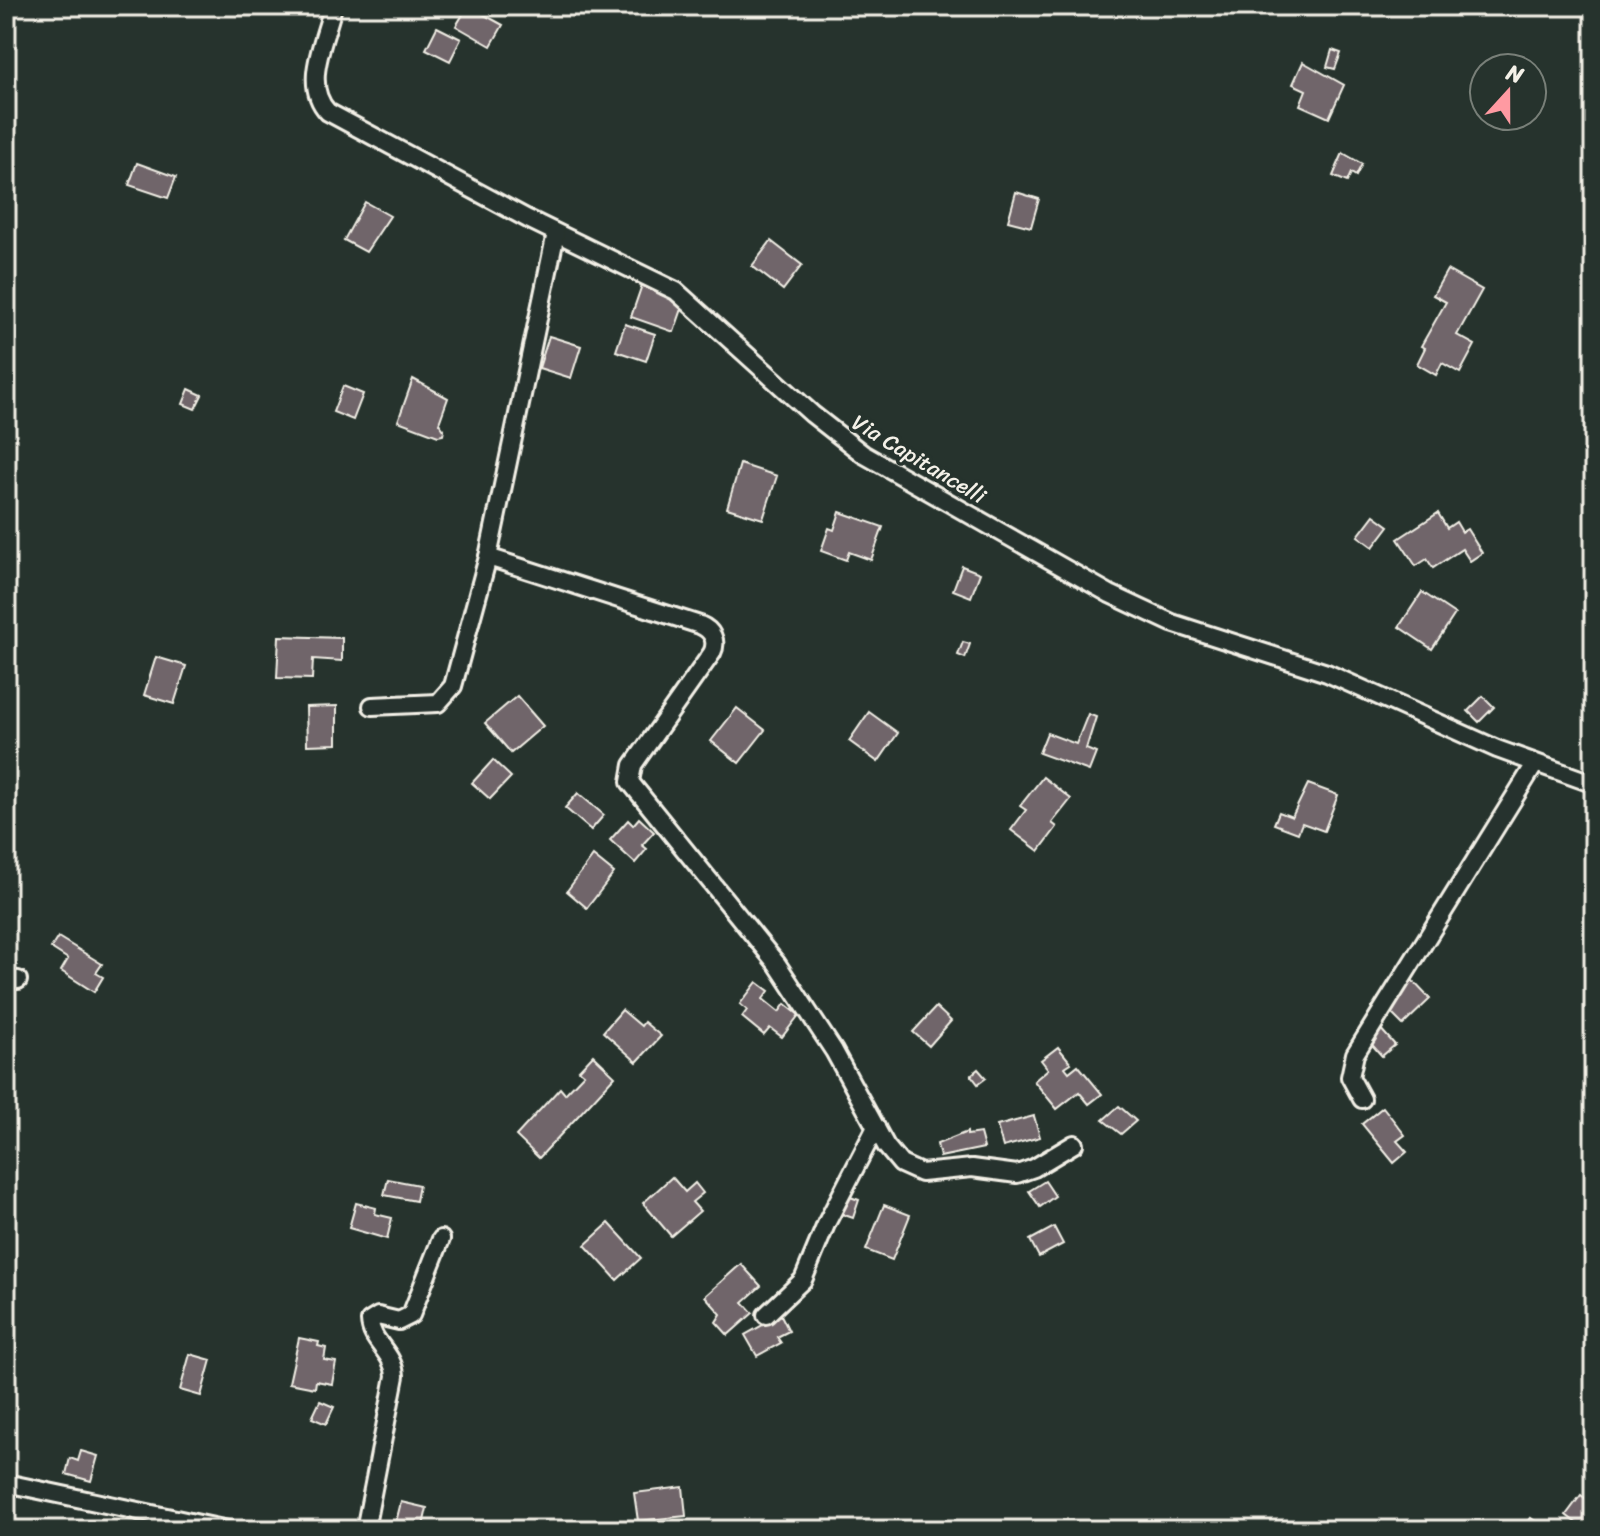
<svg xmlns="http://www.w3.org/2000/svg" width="1600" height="1536" font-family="Sriracha,sans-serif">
<rect width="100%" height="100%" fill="#26332d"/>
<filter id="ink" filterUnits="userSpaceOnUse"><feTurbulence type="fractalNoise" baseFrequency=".0125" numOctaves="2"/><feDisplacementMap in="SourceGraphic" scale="16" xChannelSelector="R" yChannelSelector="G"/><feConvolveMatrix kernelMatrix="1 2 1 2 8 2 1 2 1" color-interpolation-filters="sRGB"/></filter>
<g filter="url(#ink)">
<!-- building -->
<g fill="#70656a" stroke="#f4f1e8" stroke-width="2">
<polygon points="468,6 503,25 491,46 456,26"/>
<polygon points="437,27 461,39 450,61 426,49"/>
<polygon points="1332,50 1341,53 1335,69 1327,67"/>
<polygon points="1303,62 1344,85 1329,118 1300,105 1306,90 1293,84"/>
<polygon points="1343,153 1362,164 1356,176 1351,173 1347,182 1333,176"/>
<polygon points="137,163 176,177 168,198 129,185"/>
<polygon points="1016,192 1039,199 1031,227 1008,221"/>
<polygon points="365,202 390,216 366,252 344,240"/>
<polygon points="771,241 802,265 783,290 752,266"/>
<polygon points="1447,270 1482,290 1457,335 1475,345 1460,373 1442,363 1436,375 1417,364 1425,348 1421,346 1446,302 1433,295"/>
<polygon points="644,279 664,286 661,295 684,303 674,332 631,317"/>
<polygon points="625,324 655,334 646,361 616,351"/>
<polygon points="549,336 581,346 571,378 539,368"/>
<polygon points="413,379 448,398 439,423 444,430 443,435 438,436 398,421"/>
<polygon points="343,386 363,394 353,420 333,412"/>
<polygon points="189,389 202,395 195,409 183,404"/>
<polygon points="740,464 777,476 763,519 727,508"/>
<polygon points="840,512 883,527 871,560 849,552 846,560 821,551 829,528 834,530"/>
<polygon points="1438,513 1447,528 1456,522 1462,532 1467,529 1482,553 1470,561 1462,549 1433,568 1427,559 1416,566 1398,539"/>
<polygon points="1374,515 1389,526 1373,547 1358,536"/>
<polygon points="962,566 980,573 971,597 953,590"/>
<polygon points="1422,592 1455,614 1432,649 1399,627"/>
<polygon points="279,636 342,638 342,661 313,659 312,679 277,678"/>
<polygon points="963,642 970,644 965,658 958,655"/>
<polygon points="156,657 186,666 174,704 144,695"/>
<polygon points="517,696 543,726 511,753 485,723"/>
<polygon points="1483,696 1494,707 1479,722 1468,711"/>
<polygon points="337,706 337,744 307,745 306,707"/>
<polygon points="737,708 765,730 739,763 711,741"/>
<polygon points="869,712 898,733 878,762 849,741"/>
<polygon points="1088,714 1096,717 1086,749 1096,753 1089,771 1039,753 1047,733 1076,744"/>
<polygon points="493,760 511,777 490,799 472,783"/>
<polygon points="1043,777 1071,799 1052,823 1057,827 1039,851 1011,830 1026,810 1020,806"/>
<polygon points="1308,784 1338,795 1324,831 1302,823 1298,833 1274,824 1279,812 1292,817"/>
<polygon points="578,793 604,815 591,830 565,808"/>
<polygon points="639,818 654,832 642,845 647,849 635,863 610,840 628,820 633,825"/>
<polygon points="593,856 614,873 587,908 567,891"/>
<polygon points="58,937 102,964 96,973 103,977 94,992 61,971 68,959 51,948"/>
<polygon points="1410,978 1430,999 1403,1025 1385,1007"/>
<polygon points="757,982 769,991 763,999 779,1012 785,1004 799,1015 782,1037 770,1028 764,1035 742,1017 747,1010 740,1004"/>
<polygon points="936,1007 951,1021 929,1046 913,1032"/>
<polygon points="622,1010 641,1026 644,1022 661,1036 637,1062 603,1032"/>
<polygon points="1379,1027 1395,1045 1382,1056 1366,1038"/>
<polygon points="1058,1047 1071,1063 1065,1067 1069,1072 1078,1065 1102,1094 1089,1104 1079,1092 1057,1109 1034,1081 1048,1069 1041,1060"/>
<polygon points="593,1055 615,1076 539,1158 516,1136 560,1088 565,1094 584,1074 579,1070"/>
<polygon points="978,1069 986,1078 978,1084 971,1075"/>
<polygon points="1119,1106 1136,1121 1121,1134 1103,1120"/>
<polygon points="1383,1107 1405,1135 1397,1141 1407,1152 1394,1163 1362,1124"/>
<polygon points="1034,1116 1040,1137 1003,1147 997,1126"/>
<polygon points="967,1132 967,1135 980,1133 984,1148 940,1157 937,1144"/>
<polygon points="672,1177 685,1192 695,1183 703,1193 692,1202 700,1211 671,1236 643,1203"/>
<polygon points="388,1179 419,1185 416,1201 384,1195"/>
<polygon points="1045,1181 1055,1196 1040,1207 1029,1191"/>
<polygon points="844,1195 859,1200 853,1218 839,1213"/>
<polygon points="356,1203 376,1208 375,1214 392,1218 387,1239 349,1228"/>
<polygon points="884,1205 910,1215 892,1260 866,1250"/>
<polygon points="609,1223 641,1258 617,1280 585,1245"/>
<polygon points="1054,1227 1063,1244 1039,1257 1030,1240"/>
<polygon points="741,1264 761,1286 743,1302 753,1313 728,1335 716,1322 721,1314 705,1296"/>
<polygon points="781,1315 789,1331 777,1337 781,1343 757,1356 745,1335"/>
<polygon points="299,1338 319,1342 318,1346 326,1348 324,1360 336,1362 332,1384 316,1381 315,1388 289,1383"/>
<polygon points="190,1354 211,1360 201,1396 180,1390"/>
<polygon points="320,1401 334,1407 326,1424 312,1418"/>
<polygon points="81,1451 98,1456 91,1481 66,1474 70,1458 78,1461"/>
<polygon points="683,1487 686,1516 638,1521 634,1493"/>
<polygon points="1581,1495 1594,1505 1594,1530 1585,1530 1566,1515"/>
<polygon points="401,1502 427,1508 422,1530 394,1530"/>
<polygon points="1531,1518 1548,1530 1522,1530"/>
</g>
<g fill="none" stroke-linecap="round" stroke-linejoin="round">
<defs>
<g id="minor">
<path d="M333 6C326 39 301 84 328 112L528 219 676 291 812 414 863 454 1110 594 1172 623 1327 673 1497 749 1594 784"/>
<path d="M488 557 700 625C712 630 718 641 712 653L633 765 630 782 777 964 834 1051 886 1146 901 1164 921 1173 972 1168 1017 1174 1034 1168 1074 1144"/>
<polyline points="372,706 438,703 453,686 488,557 556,233"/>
<polyline points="6,979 18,980"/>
<polyline points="1362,1099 1350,1077 1355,1054 1535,764"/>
<polyline points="766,1315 803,1280 827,1222 876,1127"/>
<polyline points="6,1483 228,1530"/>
<path d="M365 1530 395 1376C394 1352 371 1343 370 1321L378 1316 399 1321 411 1315 441 1239"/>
</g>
</defs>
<!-- minor casing -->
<use href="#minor" stroke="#f4f1e8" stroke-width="22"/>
<!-- minor -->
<use href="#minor" stroke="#26332d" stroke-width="16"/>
</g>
</g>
<g text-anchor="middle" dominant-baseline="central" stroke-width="7" stroke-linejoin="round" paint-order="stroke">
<!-- street labels -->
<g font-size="22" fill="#f4f1e8" stroke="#26332d">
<text transform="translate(919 459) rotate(31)">Via Capitancelli</text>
</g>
</g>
<!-- margin -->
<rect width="1600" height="1536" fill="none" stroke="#26332d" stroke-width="32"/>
<rect x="16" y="16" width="1568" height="1504" fill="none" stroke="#f4f1e8" stroke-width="3" filter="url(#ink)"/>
<!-- north arrow -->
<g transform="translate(1508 92) rotate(21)"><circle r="38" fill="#26332d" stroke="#787f78" stroke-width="2"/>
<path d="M0-6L14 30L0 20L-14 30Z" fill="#ff9aa2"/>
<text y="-12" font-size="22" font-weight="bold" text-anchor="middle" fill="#f4f1e8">N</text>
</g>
</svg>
